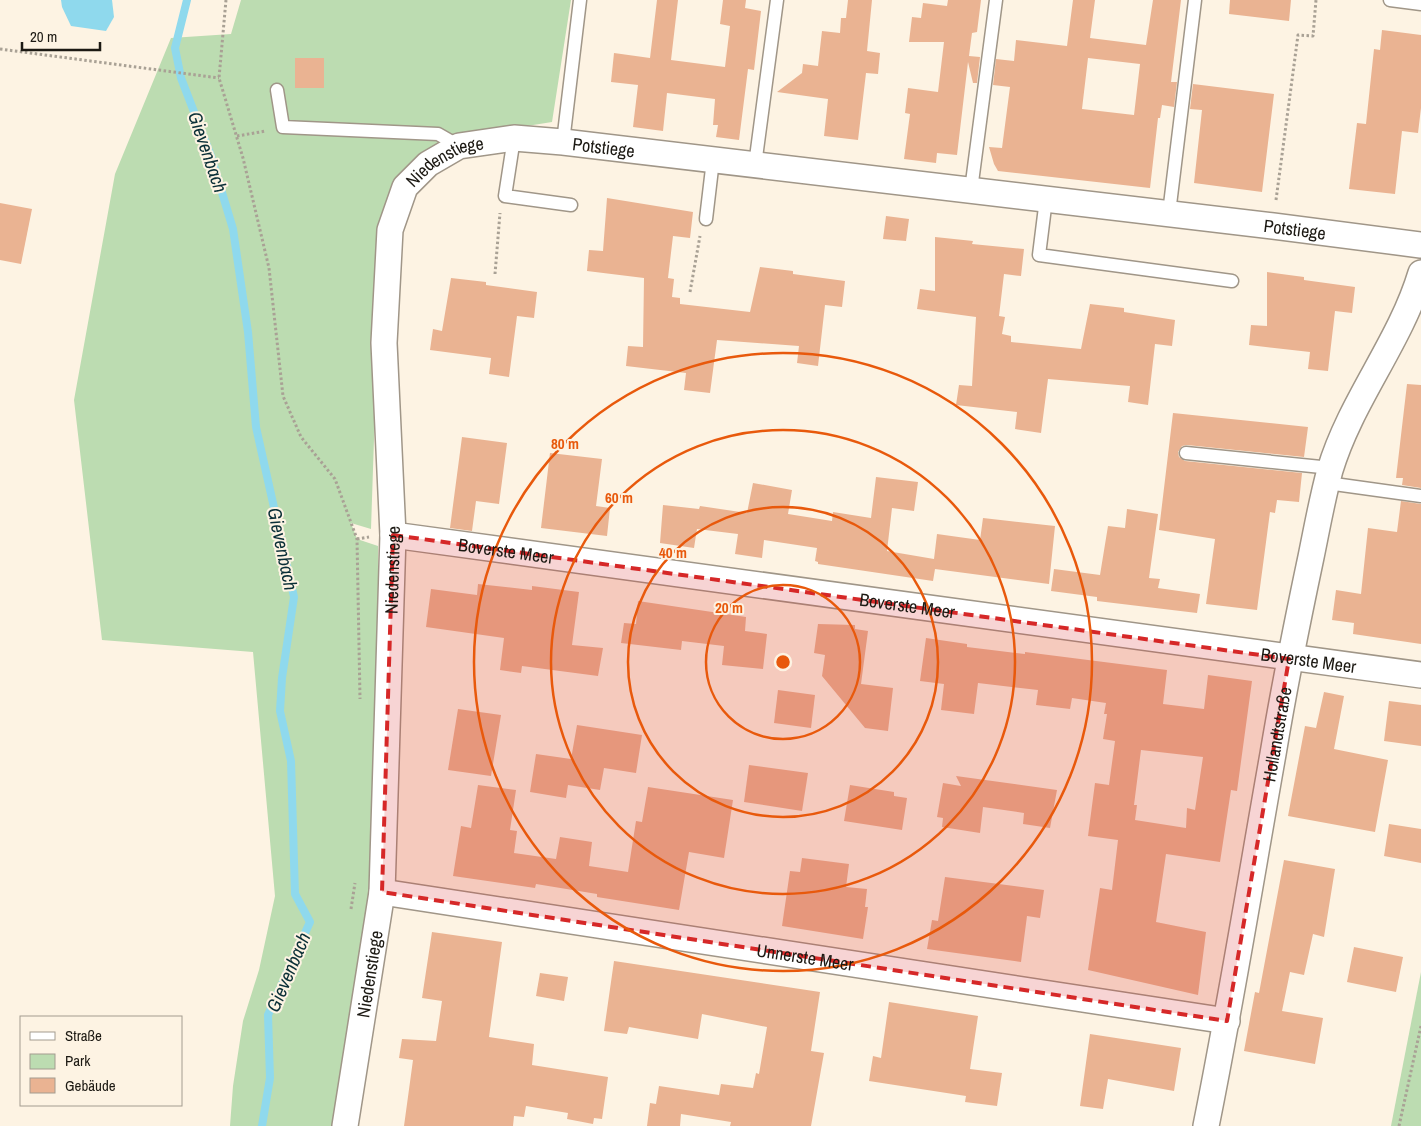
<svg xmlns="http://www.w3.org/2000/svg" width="1421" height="1126" font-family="'Archivo Narrow',sans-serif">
<rect width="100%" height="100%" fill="#fdf3e3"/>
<!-- green -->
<g fill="#bcdcb1">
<path d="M241 0H571L552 122 458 137 399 183 375 409 371 529 351 523 357 539 378 546C378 650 383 756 374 860 366 949 349 1037 334 1126H230L233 1086 243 1021 259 970 275 896 253 652 102 640 74 400 115 174 171 38 231 34Z"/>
<polygon points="1421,972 1421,1126 1391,1126"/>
</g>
<!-- water -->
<polygon fill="#8fd9ed" points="61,0 112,0 114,17 106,31 71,26 62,7"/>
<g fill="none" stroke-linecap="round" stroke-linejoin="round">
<!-- stream -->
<polyline stroke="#8fd9ed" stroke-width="8" points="187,0 175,48 181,78 211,156 233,229 248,332 256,427 294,597 282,678 280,711 291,761 295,894 310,922 268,1015 270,1078 262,1126"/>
</g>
<!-- building -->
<g fill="#eab392" fill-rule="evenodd">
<polygon points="657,0 678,0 671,60 725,67 730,26 720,24 723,0 746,0 745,8 761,11 754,70 748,69 739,140 716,137 718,125 713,125 715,99 667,93 663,131 633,127 638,85 611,82 614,53 650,58"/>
<polygon points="848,0 872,0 867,51 880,53 878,74 866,73 858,140 824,136 828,99 777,92 802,73 803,64 818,66 822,31 840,33 841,18 846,18"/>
<polygon points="948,0 981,0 977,32 972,33 969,56 980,57 977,83 973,83 968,62 957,155 937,153 936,163 904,159 910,114 905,113 908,88 938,92 944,42 909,42 912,17 921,18 923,3 947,6"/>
<path d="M1073 0H1095L1090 38 1146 45 1153 0H1181L1171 82H1177L1174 107 1162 105 1160 118H1158L1150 188 998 171 994 164 989 147 1002 148 1010 87 993 85 996 59 1014 61 1016 40 1067 46ZM1088 58 1140 64 1134 115 1082 109Z"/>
<polygon points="1230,0 1291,0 1289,21 1229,14"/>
<polygon points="1382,30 1421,35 1421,108 1418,133 1402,131 1395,194 1349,189 1357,123 1366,124 1374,49 1380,50"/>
<rect x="295" y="58" width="29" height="30"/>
<polygon points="1193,84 1274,94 1262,192 1194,183 1202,110 1190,109"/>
<polygon points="607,198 693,212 690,238 673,236 668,278 674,279 672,297 680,298 680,304 750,312 760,267 793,271 793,274 845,281 842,307 825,305 818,366 797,363 799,346 717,340 710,393 684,390 686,373 626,366 628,346 643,347 644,278 587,271 589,250 603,251"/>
<polygon points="0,203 32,209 21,264 0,260"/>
<polygon points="886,216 909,219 906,241 883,239"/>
<polygon points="935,237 973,241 972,244 1024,249 1021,276 1004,274 999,316 1005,317 1002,334 1011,336 1011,342 1081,349 1090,304 1124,308 1124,312 1175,320 1172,346 1155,344 1148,405 1128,402 1130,386 1048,379 1041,433 1015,429 1017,412 956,405 959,385 972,386 976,317 917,309 920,289 935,291"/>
<polygon points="1267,272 1304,277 1304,280 1355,287 1352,313 1335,311 1328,371 1308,369 1310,352 1249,345 1251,325 1267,326"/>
<polygon points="451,278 486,282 486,285 537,292 534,318 517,316 509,377 489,374 491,358 430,350 433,329 442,331"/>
<polygon points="1407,384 1421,385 1421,488 1402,485 1403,478 1396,478"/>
<polygon points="1173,413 1308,427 1304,457 1187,445 1182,446 1178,452 1179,457 1185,461 1302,473 1299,502 1277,500 1275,513 1270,512 1257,610 1206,604 1215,539 1159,530"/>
<polygon points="462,437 507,443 499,504 476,501 472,531 450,528"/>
<polygon points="550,453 602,459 596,506 610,508 607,536 541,528"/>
<polygon points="876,477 918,482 914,511 892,508 887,551 934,559 937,534 980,540 983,518 1055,526 1049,584 935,569 933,581 818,564 818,562 815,561 817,548 764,540 762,558 735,554 738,534 697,529 694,548 660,543 663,505 699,509 700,506 747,513 753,483 792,490 788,514 832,521 833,512 871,518"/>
<polygon points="1401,501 1421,504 1421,644 1353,634 1354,623 1332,620 1336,590 1361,594 1368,528 1397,532"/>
<polygon points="1127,509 1158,514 1149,578 1160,579 1158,588 1200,594 1197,613 1097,601 1097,597 1051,591 1054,569 1100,575 1108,526 1125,528"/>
<polygon points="478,584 532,590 532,586 579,592 572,645 603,648 598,676 522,666 521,673 500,670 504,638 426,627 431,589 477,595"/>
<polygon points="638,601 746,617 745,631 767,634 763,669 722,665 724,646 682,641 681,650 621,643 624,623 636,624"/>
<polygon points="818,624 855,625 855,629 868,631 861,684 893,688 888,731 865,728 822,676 825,655 814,653"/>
<path d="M926 638 967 644V647L1025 654V652L1167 670 1163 704 1204 709 1208 675 1252 681 1237 791 1231 790 1220 862 1166 854 1156 922 1206 932 1198 995 1088 970 1100 888 1112 890 1118 840 1088 836 1095 783 1109 785 1115 741 1103 739 1107 714H1104L1106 703 1072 698 1070 709 1036 705 1038 690 978 683 974 714 941 710 944 684 920 681ZM1141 750 1203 757 1195 810 1187 808 1186 828 1135 820 1137 805H1134Z"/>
<polygon points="778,690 815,695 811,728 774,723"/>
<polygon points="1324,692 1344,696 1334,749 1388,760 1375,832 1288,816 1305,726 1316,728"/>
<polygon points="1389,701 1421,705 1421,746 1384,741"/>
<polygon points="458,709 501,715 491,776 448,770"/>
<polygon points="577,725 642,735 636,773 604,768 600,790 568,785 566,798 530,792 536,754 571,759"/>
<polygon points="749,765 808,773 802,811 744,802"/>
<polygon points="956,776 1057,790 1050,828 1023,824 1024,813 983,807 980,833 942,827 943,818 937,817 943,783 961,786"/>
<polygon points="478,785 516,790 510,830 517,831 514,853 556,859 560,837 592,842 589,866 628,872 636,821 642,822 648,787 733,800 724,858 689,852 679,910 597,897 597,894 536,884 535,888 453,876 461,826 471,828"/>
<polygon points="850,785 894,792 894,796 907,798 902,830 844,821"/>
<polygon points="1389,824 1421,829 1421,863 1384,856"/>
<polygon points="802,858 849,864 846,887 867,889 865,907 868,907 863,939 782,926 790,871 800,872"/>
<polygon points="1284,860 1335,869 1324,937 1313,934 1304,975 1290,972 1282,1011 1323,1018 1315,1064 1244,1051 1255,992 1259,993"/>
<polygon points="945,877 1044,890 1040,918 1027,916 1021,962 927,949 932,920 938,921"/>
<polygon points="432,932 502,942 489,1037 534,1044 532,1065 608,1077 602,1119 594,1118 593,1124 567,1119 568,1113 526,1106 524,1117 514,1116 513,1126 404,1126 413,1060 399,1058 402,1039 436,1041 442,1001 422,998"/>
<polygon points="1354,947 1403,957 1396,992 1347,982"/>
<polygon points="614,961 820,992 811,1051 824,1053 811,1126 730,1126 731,1122 681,1114 680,1126 647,1126 650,1103 656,1104 659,1086 719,1095 721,1084 753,1088 756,1073 759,1074 767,1027 702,1014 698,1039 629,1027 627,1034 604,1031"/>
<polygon points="540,973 568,977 564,1001 536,996"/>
<polygon points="889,1002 978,1016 970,1069 1002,1073 997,1106 965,1102 966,1096 869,1081 873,1056 881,1058"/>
<polygon points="1090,1034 1181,1048 1174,1091 1108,1079 1103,1109 1080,1106"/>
</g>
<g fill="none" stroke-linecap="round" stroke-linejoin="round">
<defs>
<g id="lane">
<polyline points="1390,0 1421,4"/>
<polyline points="277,90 283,127 438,134 459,146"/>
<polyline points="514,138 505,196 571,205"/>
<polyline points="563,142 580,0"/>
<polyline points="755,165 777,0"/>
<polyline points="971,190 996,0"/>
<polyline points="1046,199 1039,255 1232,281"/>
<polyline points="1169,213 1195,0"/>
<polyline points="706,219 713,160"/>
<polyline points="1186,453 1331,468"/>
<polyline points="1327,483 1421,496"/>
</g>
<g id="street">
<path id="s1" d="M393 535 1421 675"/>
<path id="s2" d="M382 892 1227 1021"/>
<path id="s3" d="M345 1126 382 892 393 535 384 343 390 230 405 187 428 164 459 146 514 138 563 142 1273 226 1421 245"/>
<path id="s4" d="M1206 1126C1231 1002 1251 878 1273 754 1284 688 1297 623 1311 557 1317 528 1322 499 1330 470 1351 400 1400 343 1421 273"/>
</g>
</defs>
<!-- lane casing -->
<use href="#lane" stroke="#a09688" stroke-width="15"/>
<!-- street casing -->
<use href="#street" stroke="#a09688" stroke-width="28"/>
<!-- path -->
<g stroke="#a9a195" stroke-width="3" stroke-dasharray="2.5 2.5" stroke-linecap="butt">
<polyline points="226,0 219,78 243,158 269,268 283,396 301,437 335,479 357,539 360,699"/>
<polyline points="0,49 219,78"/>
<polyline points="237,136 266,131"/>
<polyline points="1276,200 1298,35 1313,36 1316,0"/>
<polyline points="495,274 500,213"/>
<polyline points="690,292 700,236"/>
<polyline points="357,539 369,537"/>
<polyline points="351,909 355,883"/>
<polyline points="1399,1126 1421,1026"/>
</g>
<!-- lane -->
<use href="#lane" stroke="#fff" stroke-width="12"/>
<!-- street -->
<use href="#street" stroke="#fff" stroke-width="25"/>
</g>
<!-- marked area -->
<path fill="#d62828" fill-opacity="0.2" stroke="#d62828" stroke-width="4" stroke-dasharray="10 6" stroke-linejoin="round" d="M393 535 1289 659 1227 1021 382 892Z"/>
<!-- distance rings -->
<g fill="none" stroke="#e8590c" stroke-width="2.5">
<circle cx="783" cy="662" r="77"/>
<circle cx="783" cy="662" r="155"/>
<circle cx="783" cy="662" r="232"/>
<circle cx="783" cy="662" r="309"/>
</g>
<g text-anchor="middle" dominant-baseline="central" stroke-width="4" stroke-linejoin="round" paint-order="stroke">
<!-- street labels -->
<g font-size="18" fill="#1c1913" stroke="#fdf3e3">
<text stroke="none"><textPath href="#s3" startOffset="1159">Potstiege</textPath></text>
<text stroke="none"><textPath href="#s3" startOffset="994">Niedenstiege</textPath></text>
<text stroke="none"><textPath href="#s3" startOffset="1855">Potstiege</textPath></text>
<text stroke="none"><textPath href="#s1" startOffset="114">Boverste Meer</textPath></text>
<text stroke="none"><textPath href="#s3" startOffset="559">Niedenstiege</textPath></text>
<text stroke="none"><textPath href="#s1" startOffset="519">Boverste Meer</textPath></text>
<text stroke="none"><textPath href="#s1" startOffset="924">Boverste Meer</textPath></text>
<text stroke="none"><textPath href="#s4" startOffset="398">Hollandtstraße</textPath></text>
<text stroke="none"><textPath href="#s2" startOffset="428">Unnerste Meer</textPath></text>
<text stroke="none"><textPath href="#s3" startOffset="154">Niedenstiege</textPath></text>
</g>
<!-- water labels -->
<g font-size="19" font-style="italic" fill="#0a2f37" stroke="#fdf3e3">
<text transform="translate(208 152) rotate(71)">Gievenbach</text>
<text transform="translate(283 549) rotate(78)">Gievenbach</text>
<text transform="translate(288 972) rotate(-67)">Gievenbach</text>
</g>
</g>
<circle cx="783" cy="662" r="8" fill="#e8590c" stroke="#fdf3e3" stroke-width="2.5"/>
<g font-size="15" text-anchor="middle" font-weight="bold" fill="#e8590c" stroke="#fdf3e3" stroke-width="4" stroke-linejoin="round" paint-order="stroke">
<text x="565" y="449">80 m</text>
<text x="619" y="503">60 m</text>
<text x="673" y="558">40 m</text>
<text x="729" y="613">20 m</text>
</g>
<!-- legend -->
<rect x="20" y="1016" width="162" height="90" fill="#fdf3e3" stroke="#a39c90"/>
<rect x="30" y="1032" width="25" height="8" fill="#ffffff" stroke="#a39c90"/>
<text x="65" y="1041" font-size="15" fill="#1c1913">Straße</text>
<rect x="30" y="1054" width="25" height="15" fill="#bcdcb1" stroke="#a39c90"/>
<text x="65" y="1066" font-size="15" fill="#1c1913">Park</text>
<rect x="30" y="1078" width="25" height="15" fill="#eab392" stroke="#a39c90"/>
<text x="65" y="1091" font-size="15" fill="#1c1913">Gebäude</text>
<!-- scale -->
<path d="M22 42v8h78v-8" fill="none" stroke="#1c1913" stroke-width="2.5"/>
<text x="30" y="42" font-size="15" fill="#1c1913" stroke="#fdf3e3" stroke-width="4" paint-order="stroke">20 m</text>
</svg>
